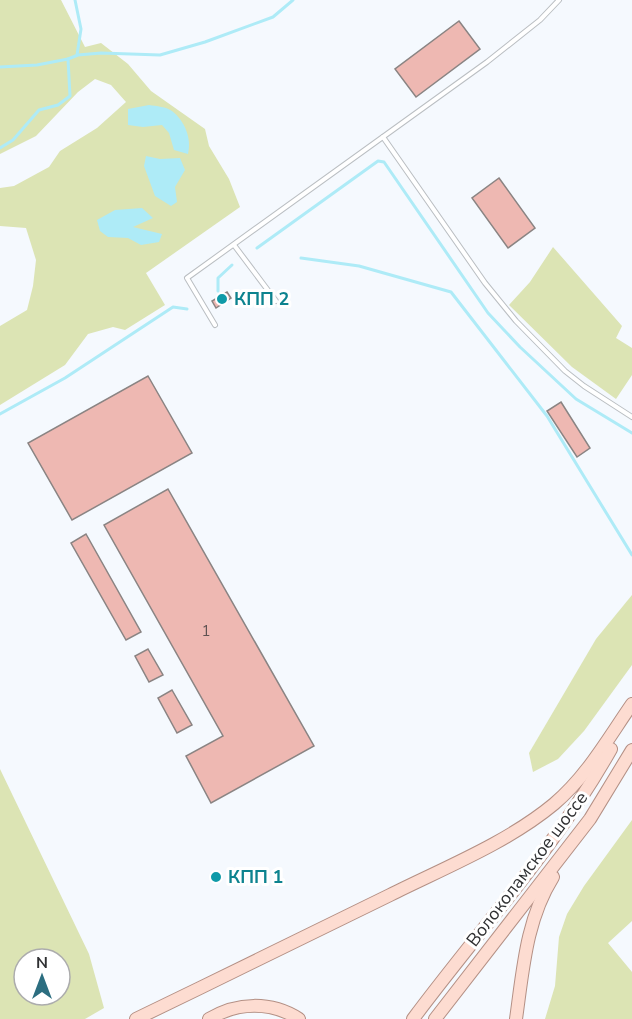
<svg xmlns="http://www.w3.org/2000/svg" width="632" height="1019" font-family="'Nunito Sans',sans-serif">
<rect width="100%" height="100%" fill="#f5f9fe"/>
<!-- green -->
<g fill="#dce4b4" fill-rule="evenodd">
<polygon points="0,0 61,0 85,47 101,43 128,64 151,91 205,129 209,146 229,179 240,207 146,273 165,305 125,330 113,327 88,334 65,365 0,405 0,326 27,310 33,286 36,260 26,228 0,226 0,188 14,186 49,167 60,151 97,128 126,102 111,85 95,79 78,92 36,136 0,154"/>
<polygon points="553,247 622,326 616,338 632,348 632,375 616,399 572,367 509,305 530,282"/>
<polygon points="632,595 632,665 584,731 558,759 533,772 529,753 596,639"/>
<path d="M0 769 89 954 104 1008 85 1019H0ZM24 959H60V995H24Z"/>
<polygon points="632,820 632,921 608,943 632,972 632,1019 545,1019 555,986 559,937 567,914 584,886"/>
</g>
<!-- water -->
<g fill="#aeebf7">
<path d="M149 105C156 106 167 107 172 111 185 121 192 139 188 154L174 150 169 133 162 125 143 127 128 125V109Z"/>
<polygon points="146,156 160,159 180,158 185,170 175,187 177,202 171,206 155,196 144,166"/>
<polygon points="142,208 153,218 133,227 162,234 159,242 141,245 128,238 108,237 100,231 97,220 115,210"/>
</g>
<g fill="none" stroke-linecap="round" stroke-linejoin="round">
<!-- stream -->
<g stroke="#aeebf7" stroke-width="3">
<polyline points="75,0 81,29 77,55"/>
<polyline points="0,67 37,65 68,59"/>
<polyline points="0,148 13,140 39,110 58,105 70,96 68,59 78,55 101,53 160,55 205,42 273,17 293,0"/>
<polyline points="257,248 378,161 384,162 488,313 520,347 576,399 632,433"/>
<polyline points="301,258 359,266 451,292 547,416 632,555"/>
<polyline points="218,291 218,278 232,265"/>
<polyline points="0,414 65,378 173,307 187,309"/>
</g>
</g>
<!-- building -->
<g fill="#eeb8b2" stroke="#8a8483" stroke-width="1.5">
<polygon points="459,21 480,49 416,97 395,69"/>
<polygon points="499,178 535,228 508,248 472,198"/>
<polygon points="227,292 231,298 216,308 212,301"/>
<polygon points="148,376 192,453 72,520 28,443"/>
<polygon points="561,402 590,448 577,457 547,411"/>
<polygon points="168,489 314,746 211,803 186,756 223,736 104,525"/>
<polygon points="86,534 141,632 126,640 71,543"/>
<polygon points="148,649 163,675 149,682 135,656"/>
<polygon points="172,690 192,725 177,733 158,698"/>
</g>
<g fill="none" stroke-linecap="round" stroke-linejoin="round">
<defs>
<g id="lane">
<polyline points="383,137 485,283 516,321 565,371 584,386 632,417"/>
<polyline points="234,245 276,301"/>
<polyline points="215,325 187,278 487,62 540,20 559,0"/>
</g>
<g id="primary">
<path d="M136 1019C221 978 306 936 390 895 444 868 507 843 554 804 587 776 607 740 632 704"/>
<path d="M209 1019C237 1002 271 1001 299 1019"/>
<path d="M413 1019C480 929 556 847 611 749"/>
<polyline points="435,1019 590,819 632,750"/>
<path d="M516 1019C523 970 526 920 553 877"/>
</g>
</defs>
<!-- lane casing -->
<use href="#lane" stroke="#babec2" stroke-width="6"/>
<!-- primary casing -->
<use href="#primary" stroke="#b49085" stroke-width="14"/>
<!-- lane -->
<use href="#lane" stroke="#fff" stroke-width="4"/>
<!-- primary -->
<use href="#primary" stroke="#fddcd1" stroke-width="12"/>
</g>
<!-- markers -->
<g fill="#0f9aa8" stroke="#fff" stroke-width="2">
<circle cx="222" cy="299" r="6"/>
<circle cx="216" cy="877" r="6"/>
</g>
<g text-anchor="middle" dominant-baseline="central" stroke-width="6" stroke-linejoin="round" paint-order="stroke">
<!-- number labels -->
<g font-size="15" fill="#5f5252">
<text x="206" y="631">1</text>
</g>
<!-- culture labels -->
<g font-size="18" font-weight="bold" fill="#0d838f" stroke="#fff" text-anchor="start">
<text x="234" y="299">КПП 2</text>
<text x="228" y="877">КПП 1</text>
</g>
<!-- street labels -->
<g font-size="18" fill="#2f3032" stroke="#fff">
<text transform="translate(527 869) rotate(-53)">Волоколамское шоссе</text>
</g>
</g>
<!-- north arrow -->
<g transform="translate(42 977)"><circle r="28" fill="#ffffff" stroke="#acacad" stroke-width="1.5"/>
<path d="M0-4.5L10 22L0 15L-10 22Z" fill="#2c6e80"/>
<text y="-9" font-size="16" font-weight="bold" text-anchor="middle" fill="#2f3032">N</text>
</g>
</svg>
